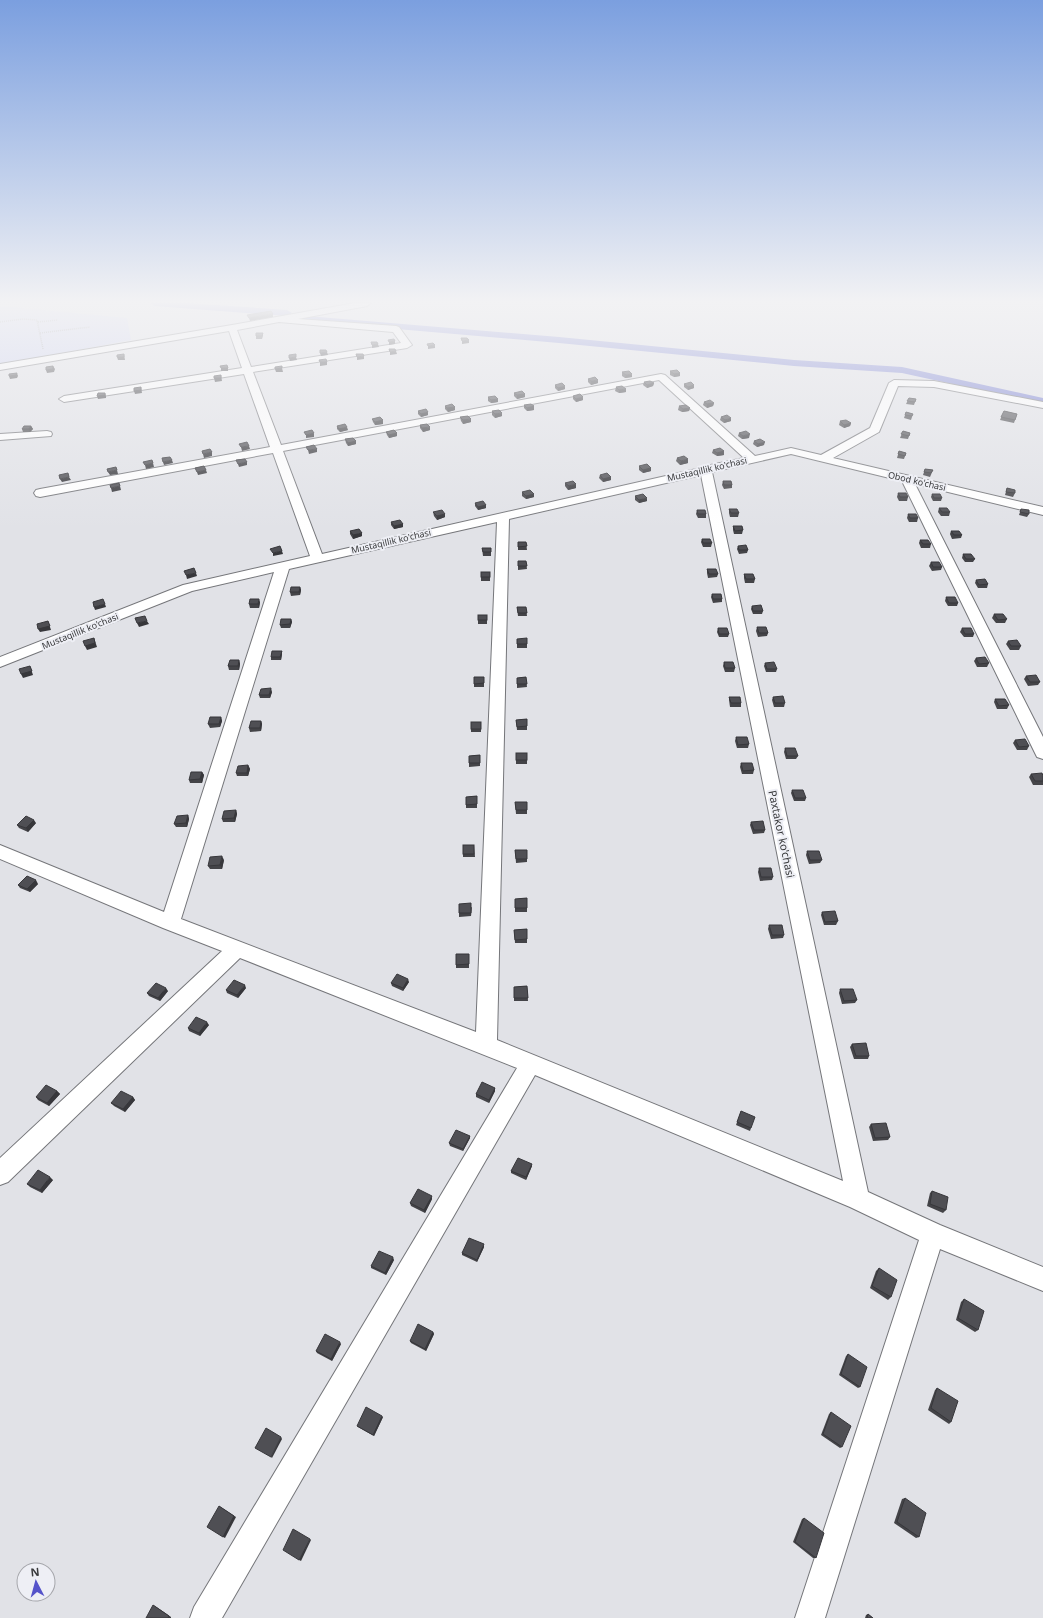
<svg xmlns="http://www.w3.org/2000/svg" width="1043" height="1618" font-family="'Noto Sans',sans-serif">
<rect width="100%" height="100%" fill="#e1e2e7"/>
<!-- green -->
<polygon fill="#ccd1f2" points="0,306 127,318 131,340 0,365"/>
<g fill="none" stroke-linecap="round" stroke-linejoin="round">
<!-- canal -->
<g fill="#787fd1" fill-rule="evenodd">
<polygon points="150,303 186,303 287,310 292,313 287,316 155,306"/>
<polygon points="307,316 559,337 794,360 902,367 1043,398 1043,404 902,373 794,366 559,343 304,321 302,319"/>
</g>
<defs>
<g id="street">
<path d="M355 303H371L367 306 298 319 396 326 399 327 412 345 407 348 253 372 281 445 661 374 665 375 755 456 791 448 821 455 870 428 889 383 894 380 934 381 1043 402V408L934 387 898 386 879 432 833 458 1043 507V515L915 484 1043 737V759L1037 757 1035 753 902 481 791 454 712 472 868 1192 940 1225 1043 1267V1291L940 1249 825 1618H795L919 1240 850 1207 535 1075 222 1618H190L194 1607 517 1068 240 958 8 1182 0 1185V1158L222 951 163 928 0 859V845L164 912 274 572 192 591 0 667V657L183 585 310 556 273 453 40 497 36 496 34 493 36 490 40 489 270 447 244 374 64 402 59 399 64 396 242 368 229 331 0 370V364L232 325ZM279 322 393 332 401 343 251 367 237 330ZM659 380 744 458 706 466 701 468 322 554 283 451ZM701 475 843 1181 497 1040 509 519ZM497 522 476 1032 181 919 289 569Z"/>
<polygon points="47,431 51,432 52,434 51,436 0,440 0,434"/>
</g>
</defs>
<!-- street casing -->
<use href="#street" stroke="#75767a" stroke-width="2"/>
<!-- path -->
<g stroke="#96979b" stroke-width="1.5" stroke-dasharray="1 1" stroke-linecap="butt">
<polyline points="0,322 23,319 37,320 43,349"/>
<polyline points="38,322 58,320"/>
<polyline points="40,333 90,327"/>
</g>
<!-- street -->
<use href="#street" fill="#fff" fill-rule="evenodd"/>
</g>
<!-- wall -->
<g fill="#444448">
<polygon points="263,333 263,336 262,339 256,339 256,336"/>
<polygon points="670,371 680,373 680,376 674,377 670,375"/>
<polygon points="622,372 632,377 625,378 622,376"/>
<polygon points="588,379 598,383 591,385 588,382"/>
<polygon points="644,382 654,383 653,386 647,388 643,385"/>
<polygon points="684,384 694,385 694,388 688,390 684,387"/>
<polygon points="555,385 565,389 558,391 555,388"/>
<polygon points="616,387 626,392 619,393 615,391"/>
<polygon points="514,393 525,394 525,397 517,399 514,396"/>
<polygon points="573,396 583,400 576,402 573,399"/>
<polygon points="488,397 498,399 498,402 491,403 488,401"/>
<polygon points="909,398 916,399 914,405 906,404"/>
<polygon points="704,402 714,403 713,406 707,408 703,405"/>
<polygon points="524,405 534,406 534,410 527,411 524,408"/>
<polygon points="445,406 455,407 455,410 448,412 445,409"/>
<polygon points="679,406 690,408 689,411 682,412 678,410"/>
<polygon points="418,411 428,415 421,417 418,414"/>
<polygon points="492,411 502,416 495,418 492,415"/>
<polygon points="1004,411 1017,414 1014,423 1000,420"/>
<polygon points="906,412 913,414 911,420 904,418"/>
<polygon points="460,417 471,422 463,424 461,421"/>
<polygon points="721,417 731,421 724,423 720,420"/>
<polygon points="372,419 383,420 383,424 375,425 373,422"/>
<polygon points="840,421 851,423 850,426 844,428 839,425"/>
<polygon points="420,425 430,430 423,432 420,428"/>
<polygon points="31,426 33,429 30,432 23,432 22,429"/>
<polygon points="337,426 348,430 340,432 337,429"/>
<polygon points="903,431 910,433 908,439 900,438"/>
<polygon points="386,432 397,433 397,436 389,438 387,435"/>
<polygon points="739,433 749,438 742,439 738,436"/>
<polygon points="345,439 356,441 356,444 348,446 346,443"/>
<polygon points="754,441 764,445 757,447 753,444"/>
<polygon points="713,450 724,451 724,455 717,456 712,453"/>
<polygon points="899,451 906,453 904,459 897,458"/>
<polygon points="677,458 688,463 680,465 676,461"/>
<polygon points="639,466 651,468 651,471 643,473 639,470"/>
<polygon points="925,469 933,470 930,477 923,475"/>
<polygon points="600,475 611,477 611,480 603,482 599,478"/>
<polygon points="723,481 732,485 732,488 724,489 722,485"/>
<polygon points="565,483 576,488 568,490 565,486"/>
<polygon points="1007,488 1015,493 1013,497 1005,495"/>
<polygon points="522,492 534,494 534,497 526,499 522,496"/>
<polygon points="898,493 908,497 907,501 899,501 897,497"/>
<polygon points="932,494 942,498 941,501 933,501 931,497"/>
<polygon points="635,496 647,501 639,503 635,500"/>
<polygon points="475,503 486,505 486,508 478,510 475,506"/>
<polygon points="939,508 950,512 949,516 941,516 938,512"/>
<polygon points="729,509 739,513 738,517 730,517 729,513"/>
<polygon points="1021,509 1029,514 1027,517 1019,515"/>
<polygon points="697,510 706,514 706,518 698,518 696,514"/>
<polygon points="433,512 445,514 445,517 437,520 434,516"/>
<polygon points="908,514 918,518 917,522 909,522 907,518"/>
<polygon points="391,522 403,524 403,527 394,529 391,525"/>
<polygon points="733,526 743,530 742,534 734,534 733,530"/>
<polygon points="350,531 362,536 353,539 350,534"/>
<polygon points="951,531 962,535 961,538 952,539 950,534"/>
<polygon points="702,539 712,543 711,547 703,547 701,542"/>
<polygon points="920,540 931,544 930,548 921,548 919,543"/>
<polygon points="518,542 526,542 527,550 518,550"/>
<polygon points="738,546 748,550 747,553 739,554 737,549"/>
<polygon points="482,548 491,548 491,556 483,556"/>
<polygon points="963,554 975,559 973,562 965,562 962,558"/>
<polygon points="518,561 526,561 527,569 518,570"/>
<polygon points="931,562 942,567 941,570 932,571 929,566"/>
<polygon points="707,569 718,574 717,577 708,578 707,573"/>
<rect x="481" y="572" width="9" height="9"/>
<polygon points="744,574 755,579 754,583 745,583 744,578"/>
<polygon points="976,580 988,584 987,588 978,588 975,583"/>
<polygon points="300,587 301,590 300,595 291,596 290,592"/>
<polygon points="712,594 722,599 722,602 713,603 711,597"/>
<polygon points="946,597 958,603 957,606 948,606 945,601"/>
<polygon points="260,602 259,608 250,608 249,604"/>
<polygon points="752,606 763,611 762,614 753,614 751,609"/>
<polygon points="517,607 526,607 527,616 518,616"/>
<polygon points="994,614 1007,619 1005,623 996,623 992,618"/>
<rect x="478" y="615" width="9" height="9"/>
<polygon points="291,619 292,622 290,628 281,628 280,625"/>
<polygon points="757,627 768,633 767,636 758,637 756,631"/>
<polygon points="718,628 729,634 728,637 719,637 717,632"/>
<polygon points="962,628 974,634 973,637 964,637 960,632"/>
<polygon points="517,639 527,644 527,648 517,648"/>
<polygon points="1008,641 1021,646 1019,650 1010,650 1006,644"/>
<polygon points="282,651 282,654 281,660 271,660 271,657"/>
<polygon points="976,658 989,663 987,667 977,667 974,661"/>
<polygon points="239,660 240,664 239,670 229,670 228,666"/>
<polygon points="724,662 735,668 734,672 725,672 723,666"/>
<polygon points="765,663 777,669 776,672 766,672 764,666"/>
<polygon points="1026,676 1040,682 1038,685 1028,686 1024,679"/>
<rect x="474" y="677" width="10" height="10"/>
<polygon points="526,677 527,687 517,688 517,678"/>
<polygon points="272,692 270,698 260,698 259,695"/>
<polygon points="729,697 741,703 741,707 730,707 729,700"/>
<polygon points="773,697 785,703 784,707 774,707 772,700"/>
<polygon points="995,699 1009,705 1007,709 997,709 994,702"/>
<polygon points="221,717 222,721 220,727 210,728 208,724"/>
<polygon points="527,719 527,730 517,730 516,720"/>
<polygon points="261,721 262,724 261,731 250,732 249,728"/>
<rect x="471" y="722" width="10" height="10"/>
<polygon points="736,737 749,744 748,748 737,748 735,741"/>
<polygon points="1015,740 1029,746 1027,750 1017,750 1013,743"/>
<polygon points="785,748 798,756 796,759 786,759 784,752"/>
<rect x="516" y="753" width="11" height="11"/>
<polygon points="480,755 480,766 469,767 469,756"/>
<polygon points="741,763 754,770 753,774 742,774 740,767"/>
<polygon points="248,765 250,769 248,776 237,776 236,773"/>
<polygon points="202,772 204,775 202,783 190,783 189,780"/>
<polygon points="1031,774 1043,776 1043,785 1033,785 1029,777"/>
<polygon points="792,790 806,798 805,801 794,801 791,793"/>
<polygon points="477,796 477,808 466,808 466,797"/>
<polygon points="515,802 527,802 527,814 516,814"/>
<polygon points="236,810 237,814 235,822 223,822 222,819"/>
<polygon points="188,815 189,819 187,827 176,827 174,824"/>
<polygon points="751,822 765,830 764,833 753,834 750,825"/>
<polygon points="36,823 28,832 19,828 17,825"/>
<polygon points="474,845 475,857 463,857 463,854"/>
<polygon points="515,850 527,850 527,862 516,863"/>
<polygon points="807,851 822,860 820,863 809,864 806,855"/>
<polygon points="224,860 222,869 210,869 208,866"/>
<polygon points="759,868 773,877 772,880 760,881 758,872"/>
<polygon points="38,884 30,892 20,888 18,885"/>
<polygon points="527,898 527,912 515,912 515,899"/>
<polygon points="472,907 471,916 459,917 459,913"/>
<polygon points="822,912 838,921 836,925 824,925 821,915"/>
<polygon points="769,925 784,935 783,938 771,939 768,929"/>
<polygon points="527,929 527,943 515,943 514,930"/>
<polygon points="469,954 469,968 456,968 456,965"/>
<polygon points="409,982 403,991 392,986 391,983"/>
<polygon points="527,986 528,1001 514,1001 514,987"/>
<polygon points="246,988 238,998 227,993 226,990"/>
<polygon points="840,989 857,1000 855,1003 842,1004 839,993"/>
<polygon points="168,991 160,1001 149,996 147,993"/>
<polygon points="209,1025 200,1036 189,1031 188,1028"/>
<polygon points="852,1044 869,1056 868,1059 854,1059 850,1047"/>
<polygon points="495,1088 495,1091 489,1103 476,1097 476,1094"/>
<polygon points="57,1091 60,1094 49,1106 38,1100 36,1097"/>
<polygon points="133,1097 135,1100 125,1112 114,1106 111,1103"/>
<polygon points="741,1111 751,1128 750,1131 736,1125"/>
<polygon points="871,1124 890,1137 888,1140 873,1141 869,1127"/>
<polygon points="470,1136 470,1138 463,1151 450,1146 449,1143"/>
<polygon points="532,1166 526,1180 511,1173 511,1171"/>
<polygon points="53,1180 42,1193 30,1187 27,1184"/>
<polygon points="932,1191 946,1210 943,1213 927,1206 930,1193"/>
<polygon points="432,1199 425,1213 411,1206 410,1203"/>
<polygon points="484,1247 477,1262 462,1255 462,1253"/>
<polygon points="394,1260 386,1275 371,1268 371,1266"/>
<polygon points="879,1268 891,1297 888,1300 870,1288 876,1271"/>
<polygon points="964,1299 978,1330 975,1332 956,1320 961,1302"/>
<polygon points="433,1332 434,1334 426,1351 411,1343 410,1341"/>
<polygon points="341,1344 332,1361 317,1353 316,1351"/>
<polygon points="848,1354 860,1387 858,1388 839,1375 846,1356"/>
<polygon points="937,1388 951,1422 949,1424 928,1410 935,1390"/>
<polygon points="831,1412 842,1447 840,1448 821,1435 829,1414"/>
<polygon points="383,1417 374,1436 358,1427 357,1426"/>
<polygon points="905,1498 919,1537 916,1538 894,1523 902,1499"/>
<polygon points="804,1518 816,1558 813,1558 793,1542 802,1519"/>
<polygon points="868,1614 873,1618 865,1618 866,1615"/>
</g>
<!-- shaded-wall -->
<g fill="#37373b">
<polygon points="273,314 273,317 250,321 249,318"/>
<polygon points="469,340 469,343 462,344 462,341"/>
<polygon points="395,341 395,344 389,345 389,342"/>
<polygon points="378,344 379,347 372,348 372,345"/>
<polygon points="435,345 435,348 428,349 428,346"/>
<polygon points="396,351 397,354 390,355 390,352"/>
<polygon points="327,352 328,355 321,356 320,353"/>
<polygon points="124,354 125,360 118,360 117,357"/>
<polygon points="364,356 364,359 357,360 357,357"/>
<polygon points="296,357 297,360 290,361 289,358"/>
<polygon points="320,362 327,362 327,365 320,366"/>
<polygon points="53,366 55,369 54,372 47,373 46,370"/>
<rect x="221" y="368" width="7" height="3"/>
<polygon points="282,368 283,372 276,372 275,369"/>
<polygon points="17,373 18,376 17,378 10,379 9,376"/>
<polygon points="680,373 680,376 674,377 674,374"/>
<polygon points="632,374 632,377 625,378 626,375"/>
<polygon points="221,375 222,381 215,382 214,378"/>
<polygon points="598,380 598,383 591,385 591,381"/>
<polygon points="654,383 653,386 647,388 647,385"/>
<polygon points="694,385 694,388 688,390 688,387"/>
<polygon points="565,386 565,389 558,391 558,388"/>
<polygon points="141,387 142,393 135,394 134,391"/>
<polygon points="626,389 626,392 619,393 619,390"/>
<polygon points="105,393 106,396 106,398 98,399 97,396"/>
<polygon points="525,394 525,397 517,399 517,395"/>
<polygon points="583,397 583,400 576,402 576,399"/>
<polygon points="498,399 498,402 491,403 491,400"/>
<polygon points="714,403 713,406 707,408 707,404"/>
<polygon points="534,406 534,410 527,411 527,408"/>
<polygon points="455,407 455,410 448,412 447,408"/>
<polygon points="690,408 689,411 682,412 683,409"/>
<polygon points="428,412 428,415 421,417 421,414"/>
<polygon points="502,413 502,416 495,418 495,414"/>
<polygon points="731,418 731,421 724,423 725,420"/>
<polygon points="471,419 471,422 463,424 463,420"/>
<polygon points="383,420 383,424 375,425 375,422"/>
<polygon points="851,423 850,426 844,428 844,425"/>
<polygon points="31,426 33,429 30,432 29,429"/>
<polygon points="347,427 348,430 340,432 339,429"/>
<polygon points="430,427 430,430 423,432 422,428"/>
<polygon points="314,433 314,437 306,438 306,435"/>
<polygon points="397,433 397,436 389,438 389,435"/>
<polygon points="750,434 749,438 742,439 743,436"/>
<polygon points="356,441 356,444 348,446 348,443"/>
<polygon points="765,442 764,445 757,447 758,444"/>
<polygon points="249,446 250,449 242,451 241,447"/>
<polygon points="317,449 317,452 309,454 308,450"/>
<polygon points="724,451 724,455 717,456 717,453"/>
<polygon points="212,452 212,456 204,458 203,454"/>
<polygon points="688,459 688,463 680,465 681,461"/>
<polygon points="172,460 173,463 164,465 163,462"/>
<polygon points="247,462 247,465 239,467 238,464"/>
<polygon points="153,463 154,467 146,469 145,465"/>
<polygon points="651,468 651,471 643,473 643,470"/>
<polygon points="117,470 118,474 110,475 108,472"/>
<polygon points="206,470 207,473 198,475 197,472"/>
<polygon points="69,477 71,480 62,482 60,479"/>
<polygon points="611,477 611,480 603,482 603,479"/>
<polygon points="576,484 576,488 568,490 569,486"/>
<polygon points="120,486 121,490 112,492 111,488"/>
<polygon points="534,494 534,497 526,499 526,496"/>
<polygon points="647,498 647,501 639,503 639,500"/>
<polygon points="486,505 486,508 478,510 478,507"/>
<polygon points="445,514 445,517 437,520 437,516"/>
<polygon points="403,524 403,527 394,529 394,526"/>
<polygon points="362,533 362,536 353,539 353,535"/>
<polygon points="282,551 283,554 273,556 273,553"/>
<polygon points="196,573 197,576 187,579 186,575"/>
<polygon points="300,587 301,590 300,595 299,592"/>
<polygon points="259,599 260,602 259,608 258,604"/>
<polygon points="105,604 106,607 95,610 94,607"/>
<polygon points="291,619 292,622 290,628 290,624"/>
<polygon points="48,621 51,630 40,632 38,629"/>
<polygon points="147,621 149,624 139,627 137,623"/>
<polygon points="94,638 97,647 87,650 85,646"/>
<polygon points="282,651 282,654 281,660 280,657"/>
<polygon points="239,660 240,664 239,670 238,666"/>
<polygon points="30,666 33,675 23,678 21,674"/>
<polygon points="271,688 272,692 270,698 269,695"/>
<polygon points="221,717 222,721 220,727 219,724"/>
<polygon points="261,721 262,724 261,731 260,728"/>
<polygon points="248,765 250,769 248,776 247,773"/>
<polygon points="202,772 204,775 202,783 200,779"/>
<polygon points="236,810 237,814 235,822 234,818"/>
<polygon points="188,815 189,819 187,827 186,823"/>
<polygon points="34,820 36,823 28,832 26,828"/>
<polygon points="222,856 224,860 222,869 220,865"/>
<polygon points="36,880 38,884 30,892 27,889"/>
<polygon points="408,979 409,982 403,991 403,988"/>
<polygon points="245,985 246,988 238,998 237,995"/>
<polygon points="166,988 168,991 160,1001 158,998"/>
<polygon points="207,1022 209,1025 200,1036 199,1033"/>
<polygon points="495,1088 495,1091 489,1103 489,1100"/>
<polygon points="57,1091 60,1094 49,1106 47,1103"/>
<polygon points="133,1097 135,1100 125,1112 123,1109"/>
<polygon points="470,1136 470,1138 463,1151 463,1149"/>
<polygon points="532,1164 532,1166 526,1180 526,1177"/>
<polygon points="50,1177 53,1180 42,1193 40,1190"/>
<polygon points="432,1196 432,1199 425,1213 424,1210"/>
<polygon points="484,1244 484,1247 477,1262 477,1260"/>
<polygon points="393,1257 394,1260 386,1275 385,1273"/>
<polygon points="433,1332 434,1334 426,1351 425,1349"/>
<polygon points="340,1342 341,1344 332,1361 331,1359"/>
<polygon points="382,1416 383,1417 374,1436 373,1435"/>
<polygon points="281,1437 282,1439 272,1458 271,1457"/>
<polygon points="219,1506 236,1517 225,1538 223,1537"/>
<polygon points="310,1539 311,1540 301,1561 299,1560"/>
<polygon points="153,1605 155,1606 171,1617 171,1618 168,1618"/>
</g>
<!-- building -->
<g fill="#4f4f54" stroke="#37373b">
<polygon points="271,311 273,314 249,318 247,315"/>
<polygon points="256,333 263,333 262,336 256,336"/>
<polygon points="461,338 467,338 469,340 462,341"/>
<polygon points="394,339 395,341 389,342 388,340"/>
<polygon points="371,342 377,342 378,344 372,345"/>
<polygon points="433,343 435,345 428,346 427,344"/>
<polygon points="389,349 395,349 396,351 390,352"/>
<polygon points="320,350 326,350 327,352 320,353"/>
<polygon points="124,354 124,357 117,357 117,355"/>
<polygon points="296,354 296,357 289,358 289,355"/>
<polygon points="356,354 363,354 364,356 357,357"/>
<polygon points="326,359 327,362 320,362 319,360"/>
<polygon points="227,365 228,368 221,368 220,366"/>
<polygon points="53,366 53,369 46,370 46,367"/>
<polygon points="282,366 282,368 275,369 275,367"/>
<polygon points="677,370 680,373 674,374 670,371"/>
<polygon points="629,371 632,374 626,375 622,372"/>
<polygon points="17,373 16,375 9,376 9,374"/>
<polygon points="221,375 221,378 214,378 214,376"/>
<polygon points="595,377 598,380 591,381 588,379"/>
<polygon points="650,381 654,383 647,385 644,382"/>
<polygon points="691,382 694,385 688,387 684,384"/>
<polygon points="562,383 565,386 558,388 555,385"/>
<polygon points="622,386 626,389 619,390 616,387"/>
<polygon points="141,387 141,390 134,391 134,388"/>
<polygon points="522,391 525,394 517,395 514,393"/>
<polygon points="98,393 105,393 105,395 97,396"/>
<polygon points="580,394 583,397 576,399 573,396"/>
<polygon points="495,396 498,399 491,400 488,397"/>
<polygon points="909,398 916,399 915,402 907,401"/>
<polygon points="710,400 714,403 707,404 704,402"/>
<polygon points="452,404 455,407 447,408 445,406"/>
<polygon points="531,404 534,406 527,408 524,405"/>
<polygon points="686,405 690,408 683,409 679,406"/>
<polygon points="426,409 428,412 421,414 418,411"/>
<polygon points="499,410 502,413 495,414 492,411"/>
<polygon points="1004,411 1017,414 1015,420 1001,417"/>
<polygon points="906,412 913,414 912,416 905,415"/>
<polygon points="727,415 731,418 725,420 721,417"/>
<polygon points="468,416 471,419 463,420 460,417"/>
<polygon points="380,417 383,420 375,422 372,419"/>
<polygon points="846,420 851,423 844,425 840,421"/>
<polygon points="345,424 347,427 339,429 337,426"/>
<polygon points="427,424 430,427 422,428 420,425"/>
<polygon points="24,426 31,426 29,429 22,429"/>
<polygon points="312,430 314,433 306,435 304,432"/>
<polygon points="394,430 397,433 389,435 386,432"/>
<polygon points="746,431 750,434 743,436 739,433"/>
<polygon points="903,431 910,433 909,436 901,434"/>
<polygon points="353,438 356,441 348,443 345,439"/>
<polygon points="760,439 765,442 758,444 754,441"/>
<polygon points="247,442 249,446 241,447 239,444"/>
<polygon points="314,445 317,449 308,450 306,447"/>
<polygon points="720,448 724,451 717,453 713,450"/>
<polygon points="210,449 212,452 203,454 202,451"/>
<polygon points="899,451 906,453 905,456 898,454"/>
<polygon points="684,456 688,459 681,461 677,458"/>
<polygon points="170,457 172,460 163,462 162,458"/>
<polygon points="245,459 247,462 238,464 236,460"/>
<polygon points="152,460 153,463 145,465 143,462"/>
<polygon points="647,464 651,468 643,470 639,466"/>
<polygon points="204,466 206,470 197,472 195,468"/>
<polygon points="116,467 117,470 108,472 107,469"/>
<polygon points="925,469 933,470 931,473 924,472"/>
<polygon points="68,473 69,477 60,479 59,475"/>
<polygon points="607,473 611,477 603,479 600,475"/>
<polygon points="573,481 576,484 569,486 565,483"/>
<polygon points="723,481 731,481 732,485 724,485"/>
<polygon points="119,483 120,486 111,488 110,485"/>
<polygon points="1007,488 1015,490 1015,493 1006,492"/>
<polygon points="530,490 534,494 526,496 522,492"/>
<polygon points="898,493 906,493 908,497 900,497"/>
<polygon points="643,494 647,498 639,500 635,496"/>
<polygon points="932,494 940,494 942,498 934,498"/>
<polygon points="483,501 486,505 478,507 475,503"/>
<polygon points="939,508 947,508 950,512 942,512"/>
<polygon points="729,509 737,509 739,513 731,513"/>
<polygon points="1021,509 1029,510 1029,514 1020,512"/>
<polygon points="442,510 445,514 437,516 433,512"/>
<polygon points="697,510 705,510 706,514 698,514"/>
<polygon points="908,514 916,514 918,518 910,518"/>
<polygon points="400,520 403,524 394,526 391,522"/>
<polygon points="733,526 742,526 743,530 735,531"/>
<polygon points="359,529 362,533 353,535 350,531"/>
<polygon points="951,531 959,531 962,535 954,535"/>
<polygon points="702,539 710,539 712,543 703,543"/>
<polygon points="920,540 928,540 931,544 923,544"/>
<polygon points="518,542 526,542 527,546 518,547"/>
<polygon points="746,545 748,550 739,550 738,546"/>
<polygon points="280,546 282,551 273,553 270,549"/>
<polygon points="482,548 491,548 491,552 483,552"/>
<polygon points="963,554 971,554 975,559 966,559"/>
<polygon points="518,561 526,561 527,566 518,566"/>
<polygon points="931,562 939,562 942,567 933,567"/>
<polygon points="194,568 196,573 186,575 184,571"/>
<polygon points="707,569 716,569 718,574 709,574"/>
<rect x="481" y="572" width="9" height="5"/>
<polygon points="744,574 753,574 755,579 746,579"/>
<polygon points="985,579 988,584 979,585 976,580"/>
<polygon points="291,587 300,587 299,592 290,592"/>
<polygon points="712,594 721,594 722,599 713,599"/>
<polygon points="946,597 955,597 958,603 949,603"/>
<polygon points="103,599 105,604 94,607 93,602"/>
<polygon points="250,599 259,599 258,604 249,604"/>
<polygon points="761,605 763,611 753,611 752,606"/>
<polygon points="517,607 526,607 527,613 518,613"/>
<polygon points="994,614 1003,614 1007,619 998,620"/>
<rect x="478" y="615" width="9" height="5"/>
<polygon points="145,616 147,621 137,623 135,618"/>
<polygon points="281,619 291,619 290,624 280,625"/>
<polygon points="48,621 50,626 38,629 37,624"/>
<polygon points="757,627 766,627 768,633 759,633"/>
<polygon points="718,628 727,628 729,634 719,634"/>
<polygon points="962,628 971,628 974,634 965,634"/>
<polygon points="94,638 95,643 85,646 83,641"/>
<polygon points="527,638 527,644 517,644 517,639"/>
<polygon points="1017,640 1021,646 1011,646 1008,641"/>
<polygon points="272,651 282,651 280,657 271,657"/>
<polygon points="985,657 989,663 979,664 976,658"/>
<polygon points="230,660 239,660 238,666 228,666"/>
<polygon points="724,662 733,662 735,668 725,668"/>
<polygon points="774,662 777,669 767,669 765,663"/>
<polygon points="30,666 32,671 21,674 19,669"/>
<polygon points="1036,675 1040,682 1030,682 1026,676"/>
<polygon points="474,677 484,677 484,683 474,684"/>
<polygon points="526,677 527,684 517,684 517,678"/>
<polygon points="271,688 269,695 259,695 261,689"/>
<polygon points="783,696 785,703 775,703 773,697"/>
<polygon points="729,697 740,697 741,703 731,703"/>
<polygon points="995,699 1005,699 1009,705 999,706"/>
<polygon points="210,717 221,717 219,724 208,724"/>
<polygon points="527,719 527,726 517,727 516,720"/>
<polygon points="251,721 261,721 260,728 249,728"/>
<rect x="471" y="722" width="10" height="7"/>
<polygon points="736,737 747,737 749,744 738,745"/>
<polygon points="1025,739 1029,746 1019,747 1015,740"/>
<polygon points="785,748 795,748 798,756 787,756"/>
<rect x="516" y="753" width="11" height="7"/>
<polygon points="480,755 480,763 469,763 469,756"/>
<polygon points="741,763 752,763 754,770 743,771"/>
<polygon points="248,765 247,773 236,773 238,766"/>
<polygon points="191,772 202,772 200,779 189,780"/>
<polygon points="1042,773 1043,776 1043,781 1035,781 1031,774"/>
<polygon points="792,790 803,790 806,798 795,798"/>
<polygon points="477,796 477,804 466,805 466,797"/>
<polygon points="515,802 527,802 527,810 516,810"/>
<polygon points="236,810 234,818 222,819 224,811"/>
<polygon points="188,815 186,823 174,824 177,816"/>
<polygon points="26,816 34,820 26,828 17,825"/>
<polygon points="763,821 765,830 754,830 751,822"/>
<rect x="463" y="845" width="11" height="9"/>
<polygon points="515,850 527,850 527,859 516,859"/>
<polygon points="807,851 819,851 822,860 810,860"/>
<polygon points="222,856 220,865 208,866 210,857"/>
<polygon points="759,868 771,868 773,877 761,877"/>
<polygon points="27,876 36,880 27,889 18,885"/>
<polygon points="527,898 527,908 515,908 515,899"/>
<polygon points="471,903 471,913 459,913 459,904"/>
<polygon points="835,911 838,921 825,922 822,912"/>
<polygon points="769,925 782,925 784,935 772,935"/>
<polygon points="527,929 527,939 515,940 514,930"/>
<polygon points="456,954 469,954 469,964 456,965"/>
<polygon points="397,974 408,979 403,988 391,983"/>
<polygon points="234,980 245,985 237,995 226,990"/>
<polygon points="156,983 166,988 158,998 147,993"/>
<polygon points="527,986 528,998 514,998 514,987"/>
<polygon points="840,989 853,989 857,1000 844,1001"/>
<polygon points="196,1017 207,1022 199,1033 188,1028"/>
<polygon points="866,1043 869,1056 856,1056 852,1044"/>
<polygon points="482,1082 495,1088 489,1100 476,1094"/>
<polygon points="46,1085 57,1091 47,1103 36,1097"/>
<polygon points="121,1091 133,1097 123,1109 111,1103"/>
<polygon points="741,1111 755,1117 751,1128 737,1122"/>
<polygon points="886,1123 890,1137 875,1138 871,1124"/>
<polygon points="456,1130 470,1136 463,1149 449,1143"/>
<polygon points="518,1158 532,1164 526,1177 511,1171"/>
<polygon points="38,1170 50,1177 40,1190 27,1184"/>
<polygon points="418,1189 432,1196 424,1210 410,1203"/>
<polygon points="932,1191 948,1197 946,1210 930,1204"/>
<polygon points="469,1238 484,1244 477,1260 462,1253"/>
<polygon points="379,1251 393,1257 385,1273 371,1266"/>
<polygon points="879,1268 897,1280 891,1297 872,1286"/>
<polygon points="964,1299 984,1311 978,1330 958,1318"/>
<polygon points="418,1324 433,1332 425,1349 410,1341"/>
<polygon points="325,1334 340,1342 331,1359 316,1351"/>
<polygon points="848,1354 867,1367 860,1387 841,1374"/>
<polygon points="937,1388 958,1401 951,1422 931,1408"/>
<polygon points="366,1407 382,1416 373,1435 357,1426"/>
<polygon points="831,1412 851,1426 842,1447 823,1434"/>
<polygon points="266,1428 281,1437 271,1457 255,1448"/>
<polygon points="905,1498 926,1513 919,1537 897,1522"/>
<polygon points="219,1506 234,1516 223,1537 207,1527"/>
<polygon points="804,1518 824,1533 816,1558 795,1542"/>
<polygon points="293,1529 310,1539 299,1560 283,1550"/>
<polygon points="153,1605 169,1616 168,1618 146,1618"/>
<polygon points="868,1614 873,1618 867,1618"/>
</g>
<!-- sky -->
<linearGradient id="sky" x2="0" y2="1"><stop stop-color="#7b9fdf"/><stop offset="0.57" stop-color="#f2f2f4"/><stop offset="1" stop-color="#f2f2f4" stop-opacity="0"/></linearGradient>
<rect width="1043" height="529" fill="url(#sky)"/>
<g text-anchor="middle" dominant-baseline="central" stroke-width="4" stroke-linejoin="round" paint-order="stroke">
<!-- far-street labels -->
<g font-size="9" fill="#38393b" stroke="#eeeff5">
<text transform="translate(707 469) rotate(-13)">Mustaqillik ko'chasi</text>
<text transform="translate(917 481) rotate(13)">Obod ko'chasi</text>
<text transform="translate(391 541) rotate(-13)">Mustaqillik ko'chasi</text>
<text transform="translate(80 631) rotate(-22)">Mustaqillik ko'chasi</text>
</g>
<!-- street labels -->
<g font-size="11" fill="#38393b" stroke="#eeeff5">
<text transform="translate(782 834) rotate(78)">Paxtakor ko'chasi</text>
</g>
</g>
<!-- north arrow -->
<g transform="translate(36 1582) rotate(354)"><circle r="19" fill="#eeeff5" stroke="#a5a6ab"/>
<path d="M0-3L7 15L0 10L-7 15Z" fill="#5553ca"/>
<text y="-6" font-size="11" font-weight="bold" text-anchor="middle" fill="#38393b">N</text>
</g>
</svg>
